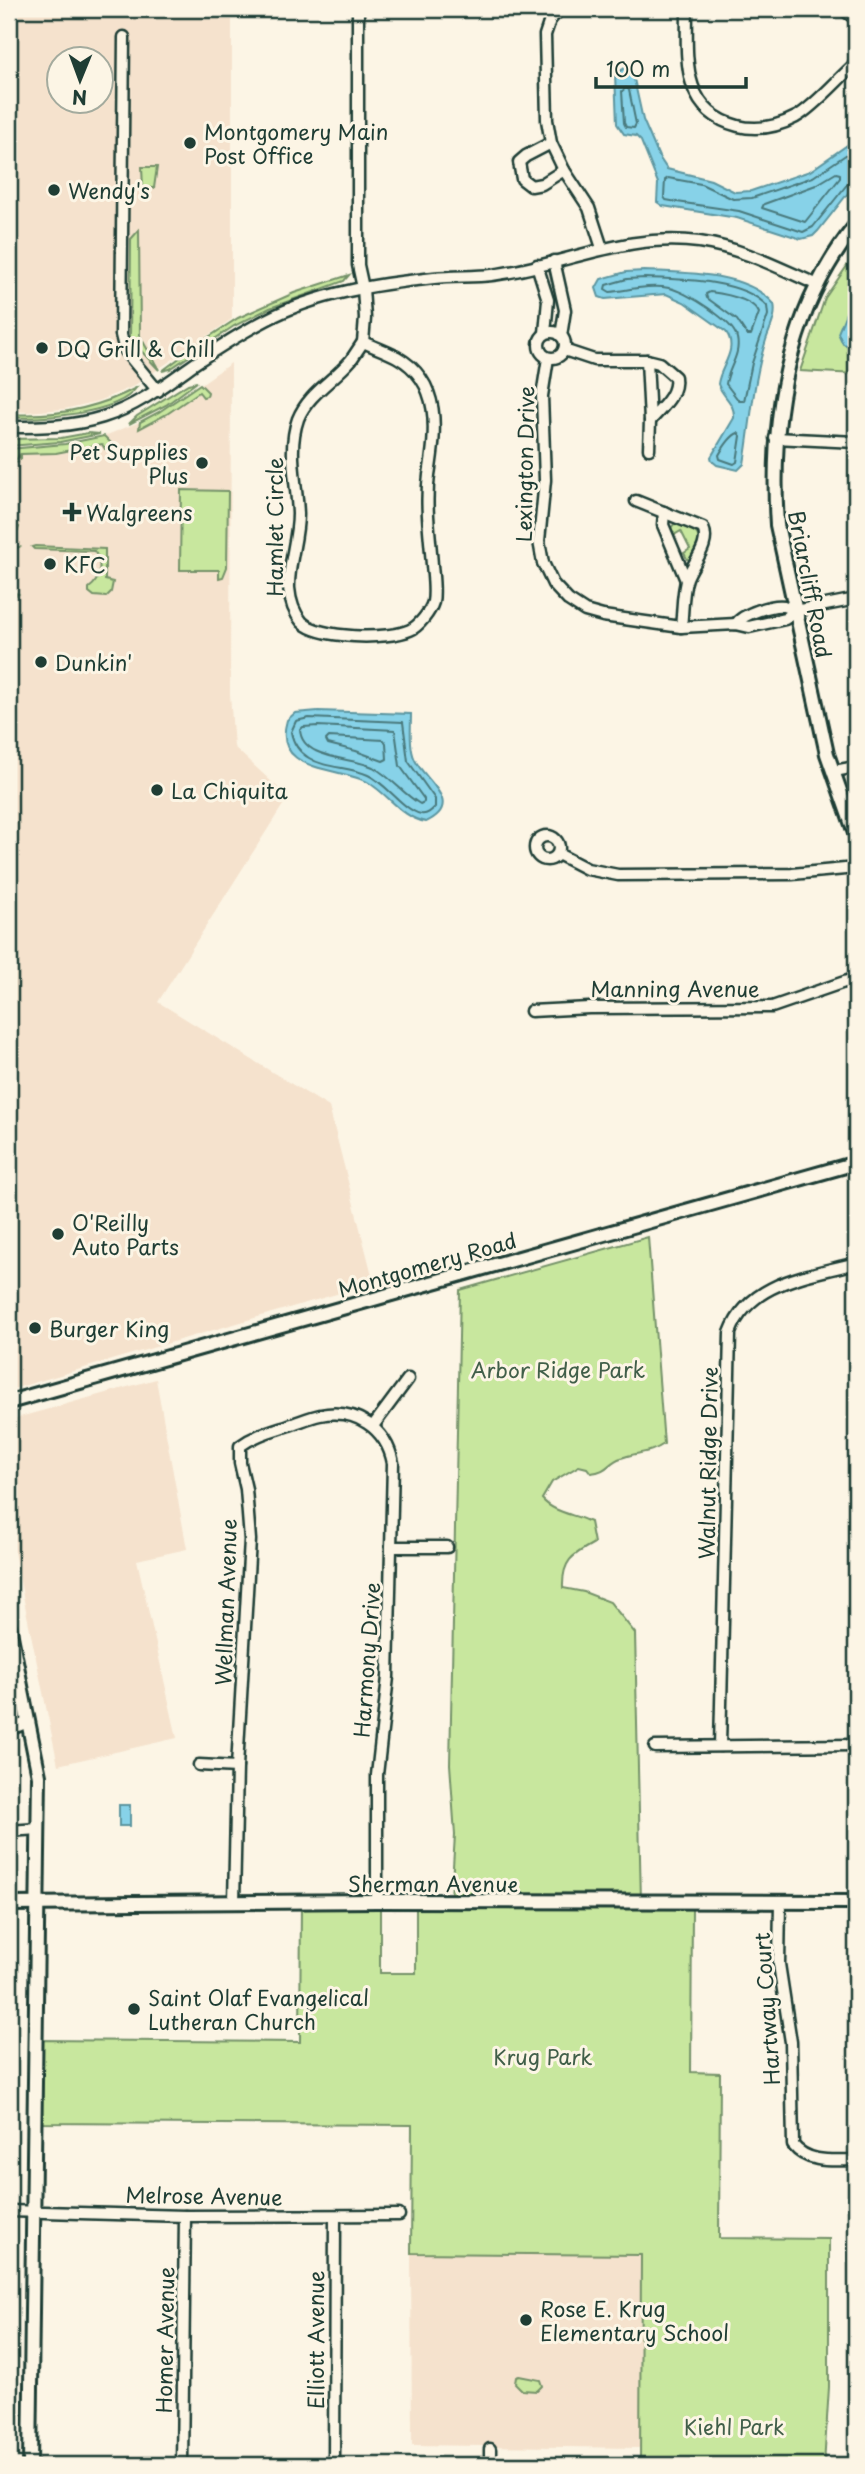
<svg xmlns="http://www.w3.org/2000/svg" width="865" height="2474" font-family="'Playpen Sans',sans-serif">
<rect width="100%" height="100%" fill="#fcf5e5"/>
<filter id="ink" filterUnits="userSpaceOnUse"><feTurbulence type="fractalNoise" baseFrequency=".0143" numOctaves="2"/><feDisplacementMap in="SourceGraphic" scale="14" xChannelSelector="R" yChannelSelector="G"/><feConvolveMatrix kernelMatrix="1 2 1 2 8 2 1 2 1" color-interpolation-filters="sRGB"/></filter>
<g filter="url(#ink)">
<!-- built -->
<g fill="#f5e2cd" fill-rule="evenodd">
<path d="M9 9H232V319L132 387 98 401 65 409 28 412 9 411ZM60 60H102V102H60Z"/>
<polygon points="231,363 230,694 234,747 288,797 158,1002 329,1107 374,1283 9,1390 9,450 56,446 102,437 137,423 158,414"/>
<polygon points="156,1379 187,1549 137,1560 177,1738 58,1765 9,1528 9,1420"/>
<polygon points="411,2253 642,2254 641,2448 412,2445"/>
</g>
<!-- green -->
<g fill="#c8e79e" stroke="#749269" stroke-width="2">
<polygon points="142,167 157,167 154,188 143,188"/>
<polygon points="139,230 140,336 159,370 130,339 131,239"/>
<polygon points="856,253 856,374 800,371 825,298"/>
<polygon points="349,275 344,281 270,308 234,326 170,369 162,371 201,342 238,318 294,293"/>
<polygon points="197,382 166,405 129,424 137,416 188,384"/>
<polygon points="200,384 208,392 207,396 203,397 199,392 167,414 139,429 140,422 159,412"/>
<path d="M136 388C119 414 38 420 9 417V414C54 417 96 409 136 388Z"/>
<polygon points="88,433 100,434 60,442 9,446 9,439 61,438"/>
<polygon points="104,436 113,445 110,449 105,449 102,444 56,453 21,454 21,460 19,455 17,459 15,459 15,451 11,452 12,461 19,462 13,463 12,524 19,527 18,530 9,529 9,449 65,444"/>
<polygon points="181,490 228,491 227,567 223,577 219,578 219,570 180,570"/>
<path d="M675 523C701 534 705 533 692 560L687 559 684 553 690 549 681 531 674 535 671 528Z"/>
<polygon points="9,545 19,547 11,551 11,591 18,594 9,598"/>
<path d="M35 546 105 549V580L113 582 111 592 106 597 94 596 89 592V588C101 580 103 562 94 551L34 549 32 547Z"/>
<path d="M648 1237 664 1444C650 1454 636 1452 621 1458 608 1462 608 1472 591 1473L587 1468 579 1466 552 1482 542 1499C554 1513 574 1514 590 1522L594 1543C572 1555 562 1561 563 1588L584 1592 610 1602 635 1633 641 1902 451 1898 455 1835 450 1764 460 1290Z"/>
<polygon points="301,1904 380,1904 380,1973 416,1973 416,1907 692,1909 691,2072 720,2073 719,2238 829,2239 829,2387 824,2465 640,2465 641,2255 411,2253 412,2125 35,2123 35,2040 300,2042"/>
<polygon points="519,2376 540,2380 542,2386 537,2391 522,2390 515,2383 516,2377"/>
</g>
<!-- water -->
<g fill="#87d2e8" stroke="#5d96a0" stroke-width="2">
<polygon points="625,68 629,70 634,79 643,120 659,157 667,169 711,180 735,192 751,191 810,171 856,139 856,183 818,231 813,236 801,239 737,218 663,206 657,202 658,183 641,141 636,136 624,134 617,124 615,74"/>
<path d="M644 271C682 272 748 272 774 304 777 316 770 328 766 340 753 381 751 422 744 464L738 470 717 465 712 461 711 457 734 418C735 402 723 398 718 384 720 366 739 350 726 332L684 302 666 294 605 299 599 297 596 288 601 279 626 272Z"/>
<polygon points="856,288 856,348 843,344 838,333"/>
<path d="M318 711 411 714C411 728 409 748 415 760 425 781 465 804 426 822 402 818 389 795 369 783 340 766 271 774 287 720L295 713Z"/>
<rect x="119" y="1805" width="11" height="21"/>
</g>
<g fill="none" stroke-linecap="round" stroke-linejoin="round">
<!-- shore -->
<g stroke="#49797c" stroke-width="2">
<polygon points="626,88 629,90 636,124 634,128 626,127 624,123 622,91"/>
<polyline points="856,148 813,177 752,198 733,199 701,184 668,178 665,180 664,197 666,200 677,202 739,211 803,232 813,227 849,182 856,180"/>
<polygon points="836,173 840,174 840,178 805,222 762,208 764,204 816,185"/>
<path d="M645 278C679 279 743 279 767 306L768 315 752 363 744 401H739L726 384C728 368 741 355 737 338 734 321 685 291 669 288 651 284 628 290 610 292L605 289 606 285 627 279Z"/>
<path d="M710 292C725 294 753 299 759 313L751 335H747L737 320 707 298 706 294Z"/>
<path d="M738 433 741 436 737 462 734 464 720 459 719 455C723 448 730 436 738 433Z"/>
<path d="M309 718 403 722 408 761 435 799V807C431 811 427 815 421 814 403 810 386 783 368 775 350 766 326 769 309 758 299 752 293 743 291 732L296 721Z"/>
<path d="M318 726 395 730 400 766 424 799V802L420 804C403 794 391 777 373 767 352 757 302 760 300 730L303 727Z"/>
<polygon points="329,737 384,740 386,743 387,759 383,761 356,751 328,744 326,740"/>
</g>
<defs>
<g id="minor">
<polyline points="358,9 358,265 363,288 365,318 363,342"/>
<polyline points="560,9 550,20 545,35 547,120 551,143 564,170 589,208 602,248"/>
<path d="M687 9C687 56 680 111 738 126 758 131 777 127 796 117 814 107 839 78 856 63"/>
<polyline points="843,9 856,19"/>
<polyline points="124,37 121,335 125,351 158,391"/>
<polyline points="551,143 526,156 519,162 522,179 531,186 542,184 564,170"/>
<polyline points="554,261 565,310 561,336"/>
<polyline points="537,265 548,300 545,333"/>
<circle cx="552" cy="345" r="13"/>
<path d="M363 342C374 347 386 351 397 357 442 382 436 431 429 475 425 505 430 535 432 565 433 577 435 591 433 602 430 612 419 626 410 630 388 640 319 639 302 622 294 613 290 600 289 588 288 564 298 539 298 514 297 483 287 450 298 419 308 394 334 380 351 360 355 354 359 348 363 342Z"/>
<polyline points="564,350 594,360 647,360"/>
<polyline points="548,358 542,396 545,480 539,541 543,563 553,584 568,600 585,611 603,616 681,627 736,624 749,627 785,619 795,611 856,599"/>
<path d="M647 360 659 363 675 377C678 395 661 408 650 421Z"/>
<path d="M9 427C41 427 71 427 103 417 136 407 166 384 194 364 216 349 241 333 266 320 317 293 377 284 434 278 453 276 473 277 492 275 563 266 626 232 699 242 742 248 779 268 818 285"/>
<polyline points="775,438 856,442"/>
<polyline points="649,449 650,421"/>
<path d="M636 501 703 528C711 545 693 562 687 578 682 592 683 612 681 627"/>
<polyline points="664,512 663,525 686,580"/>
<path d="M736 624C742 614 773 604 784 606 788 607 792 610 795 611"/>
<polyline points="834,771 856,767"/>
<circle cx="547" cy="848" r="12"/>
<polyline points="558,854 587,869 618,875 792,874 856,868"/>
<polyline points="531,1011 589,1008 772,1007 856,978"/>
<polyline points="373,1426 408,1379"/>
<polyline points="391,1547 447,1547"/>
<polyline points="9,1730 28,1722"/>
<path d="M720 1746 730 1333C749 1281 809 1276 856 1263"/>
<polyline points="655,1747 856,1745"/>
<polyline points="199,1765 237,1767"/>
<polyline points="9,1831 38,1829"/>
<path d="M234 1902 237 1767 250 1540 246 1489 240 1463V1446C255 1435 271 1431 289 1425 299 1422 310 1417 320 1415 356 1408 386 1428 393 1463L388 1677 377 1775V1901"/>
<path d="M780 1902 779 1964 791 2042 793 2145C808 2164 834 2160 856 2160"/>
<polyline points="9,2211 185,2216 399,2215"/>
<polyline points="182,2465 185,2216"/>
<polyline points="334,2465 335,2216"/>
<polyline points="490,2465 490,2449"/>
</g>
<g id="tertiary">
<path d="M856 225C787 311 770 419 777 525L827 754 856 836"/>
<polyline points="9,1402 856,1163"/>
<polyline points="9,1626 39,1776 30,2465"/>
<polyline points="9,1904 377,1901 856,1902"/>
</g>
</defs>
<!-- minor casing -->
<use href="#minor" stroke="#1f3d34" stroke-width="15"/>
<!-- tertiary casing -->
<use href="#tertiary" stroke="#1f3d34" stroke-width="18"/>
<!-- minor -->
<use href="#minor" stroke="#fcf5e5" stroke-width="10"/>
<!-- tertiary -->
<use href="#tertiary" stroke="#fcf5e5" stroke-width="12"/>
</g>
</g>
<!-- markers -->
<g fill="#1f3d34" stroke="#fcf5e5" stroke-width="2.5">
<circle cx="190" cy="143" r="7"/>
<circle cx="54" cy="190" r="7"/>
<circle cx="42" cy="348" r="7"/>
<circle cx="202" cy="463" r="7"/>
<path d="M68.5 501.5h7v7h7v7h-7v7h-7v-7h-7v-7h7z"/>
<circle cx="50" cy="564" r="7"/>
<circle cx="41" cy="662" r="7"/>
<circle cx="157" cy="790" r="7"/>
<circle cx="58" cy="1234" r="7"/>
<circle cx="35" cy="1328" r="7"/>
<circle cx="134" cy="2009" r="7"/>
<circle cx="526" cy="2320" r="7"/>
</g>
<g text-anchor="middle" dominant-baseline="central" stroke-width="6" stroke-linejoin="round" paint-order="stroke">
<!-- poi labels -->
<g font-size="21" fill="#1f3d34" stroke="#fcf5e5" text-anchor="start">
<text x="204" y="131">Montgomery Main<tspan x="204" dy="24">Post Office</tspan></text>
<text x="68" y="190">Wendy's</text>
<text x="56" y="348">DQ Grill &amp; Chill</text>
<text x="188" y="451" text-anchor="end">Pet Supplies<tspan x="188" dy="24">Plus</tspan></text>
<text x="86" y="512">Walgreens</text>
<text x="64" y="564">KFC</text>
<text x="55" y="662">Dunkin'</text>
<text x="171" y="790">La Chiquita</text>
<text x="72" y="1222">O'Reilly<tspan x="72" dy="24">Auto Parts</tspan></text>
<text x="49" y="1328">Burger King</text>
<text x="148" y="1997">Saint Olaf Evangelical<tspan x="148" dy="24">Lutheran Church</tspan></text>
<text x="540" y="2308">Rose E. Krug<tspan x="540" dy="24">Elementary School</tspan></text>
</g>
<!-- street labels -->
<g font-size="21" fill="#1f3d34" stroke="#fcf5e5">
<text transform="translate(524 464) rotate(-89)">Lexington Drive</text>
<text transform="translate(274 527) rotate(-90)">Hamlet Circle</text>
<text transform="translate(811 584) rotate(79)">Briarcliff Road</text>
<text x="675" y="988">Manning Avenue</text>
<text transform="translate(427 1264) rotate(-16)">Montgomery Road</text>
<text transform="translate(707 1463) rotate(-89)">Walnut Ridge Drive</text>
<text transform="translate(225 1602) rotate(-88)">Wellman Avenue</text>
<text transform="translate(366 1660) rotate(-86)">Harmony Drive</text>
<text x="433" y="1883">Sherman Avenue</text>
<text transform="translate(766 2009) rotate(-94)">Hartway Court</text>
<text transform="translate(204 2195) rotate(1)">Melrose Avenue</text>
<text transform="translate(164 2340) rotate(-89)">Homer Avenue</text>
<text transform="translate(315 2340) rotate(-90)">Elliott Avenue</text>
</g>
<!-- park labels -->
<g font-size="21" fill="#415f49" stroke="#fcf5e5">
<text x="558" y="1369">Arbor Ridge Park</text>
<text x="543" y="2056">Krug Park</text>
<text x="734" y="2426">Kiehl Park</text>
</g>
</g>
<!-- margin -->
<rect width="865" height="2474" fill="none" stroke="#fcf5e5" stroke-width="35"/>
<rect x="18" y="18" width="830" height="2439" fill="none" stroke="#1f3d34" stroke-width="2.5" filter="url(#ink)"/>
<!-- north arrow -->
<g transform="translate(80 80) rotate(181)"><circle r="33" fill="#fcf5e5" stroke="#a4ab9e" stroke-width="2"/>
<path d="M0-5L12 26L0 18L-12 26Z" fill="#1f3d34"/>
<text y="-10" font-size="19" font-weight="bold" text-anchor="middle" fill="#1f3d34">N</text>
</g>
<!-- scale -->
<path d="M596 77v10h150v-10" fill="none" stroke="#1f3d34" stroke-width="3.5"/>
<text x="606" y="77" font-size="21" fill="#1f3d34" stroke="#fcf5e5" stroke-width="5" paint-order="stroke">100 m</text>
</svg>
